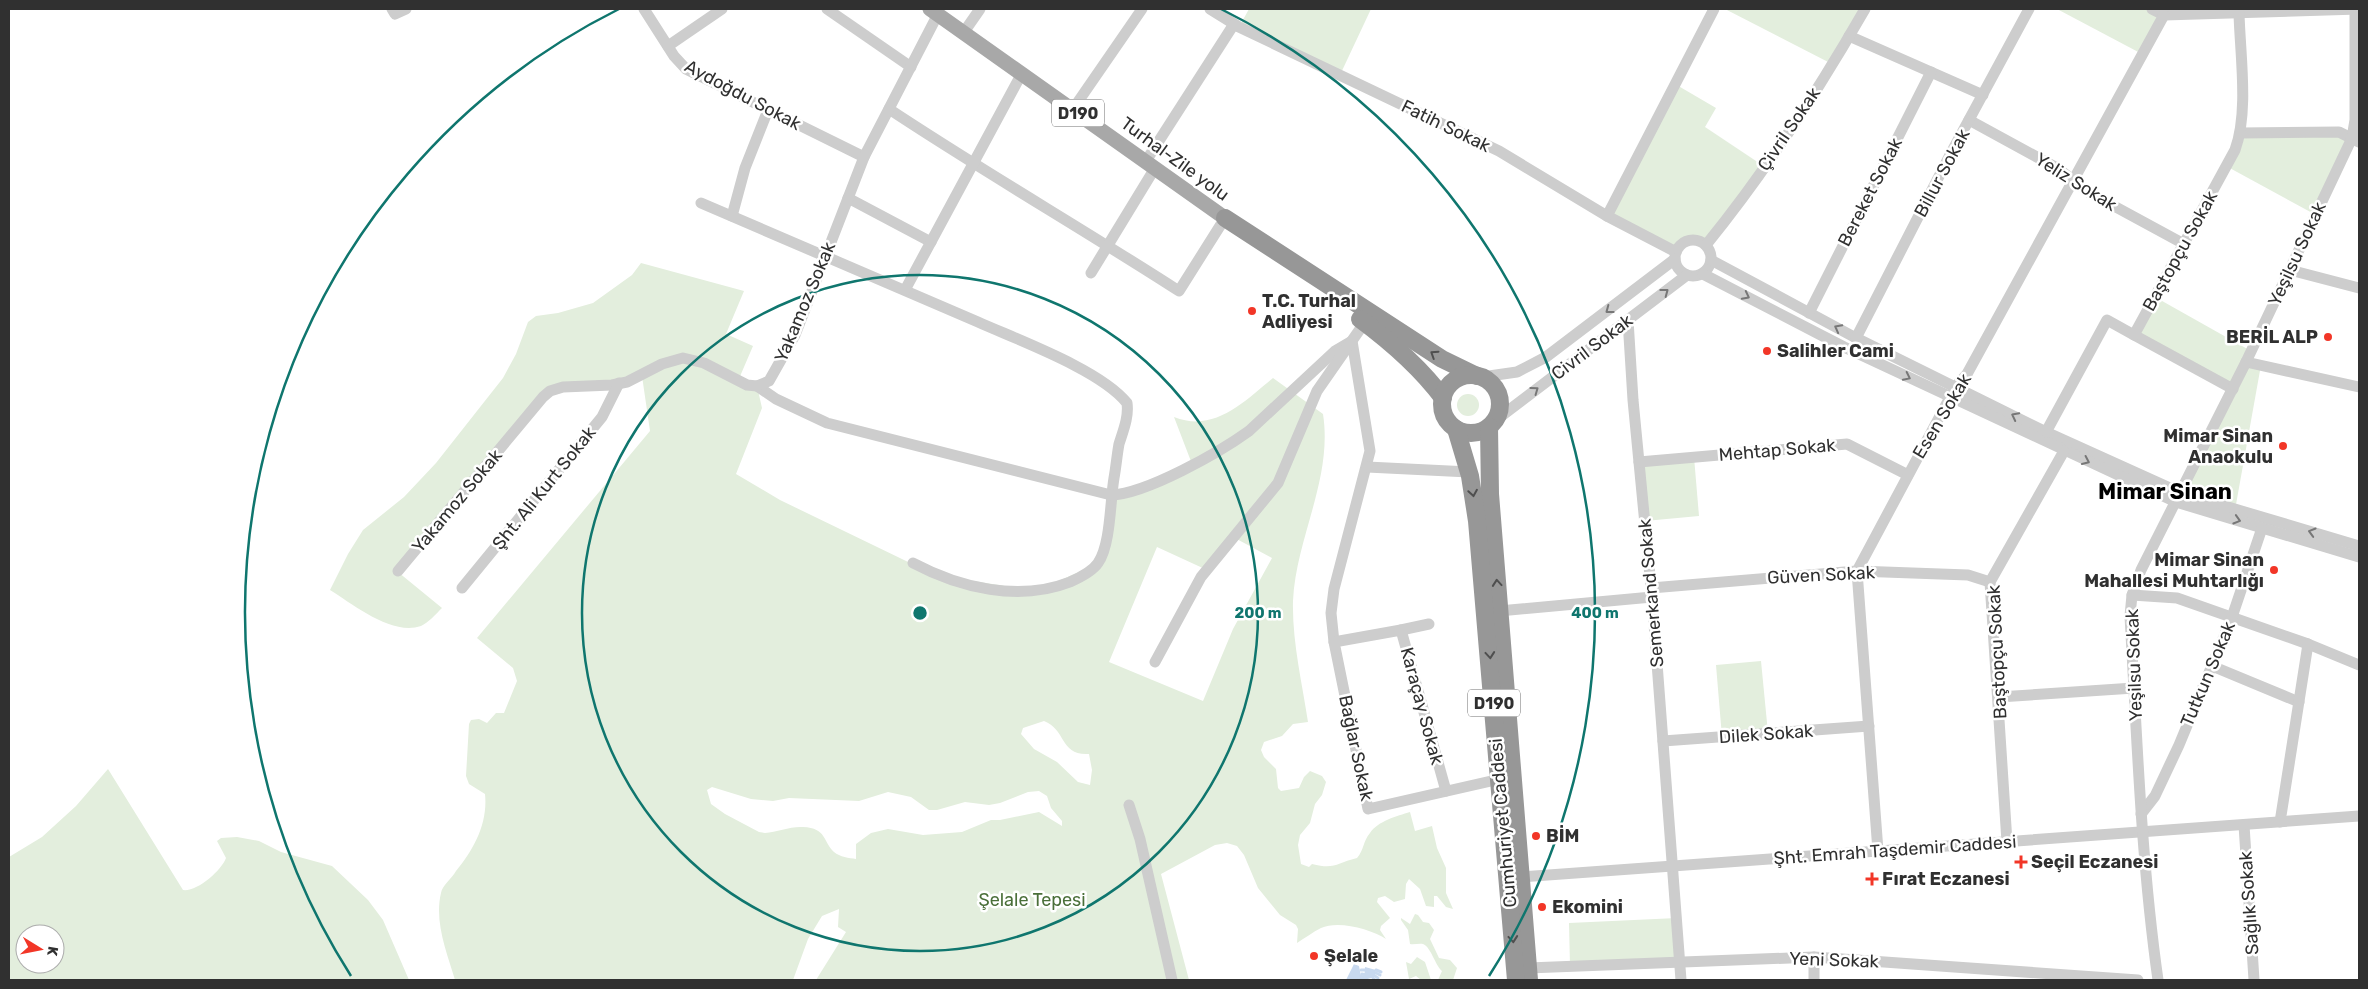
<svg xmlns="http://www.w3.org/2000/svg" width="2368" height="989" font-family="Rubik,sans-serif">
<rect width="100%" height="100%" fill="#fff"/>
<!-- green -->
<g fill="#e3eedd" fill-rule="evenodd">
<polygon points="1249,9 1371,9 1340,75 1239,27"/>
<polygon points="1725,9 1865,9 1832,64"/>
<polygon points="2057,9 2152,9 2164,15 2142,54"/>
<polygon points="1675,84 1716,108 1705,127 1765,167 1703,242 1690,240 1679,248 1607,216"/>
<polygon points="2339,132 2352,138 2316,215 2226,166 2240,133"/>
<path d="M641 263 744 291 726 334 753 346 738 381 757 386 762 408 736 474 780 500 935 575 1037 591 1098 563 1111 495 1192 464 1174 417C1214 433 1244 402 1273 378L1323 414C1333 479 1296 537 1293 601 1292 641 1302 682 1308 722L1293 724 1282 736 1264 742 1261 750 1264 757 1276 769 1278 788 1281 791 1299 788 1304 777 1310 771 1322 776 1326 782 1322 795 1315 804 1310 823 1300 835 1298 845 1301 864 1309 867 1312 864C1335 870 1336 863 1357 858 1364 850 1363 841 1370 833 1378 821 1397 816 1410 812L1415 831 1432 826 1437 848 1446 868V893L1453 909 1446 907 1437 896H1434V907L1426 906 1420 889 1409 879 1406 884 1405 899 1394 902 1385 896 1378 898 1377 902 1390 918 1381 926 1380 930 1386 939C1371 929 1338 920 1321 928 1313 932 1305 938 1297 943L1298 929 1296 925 1280 915 1258 888 1244 855 1237 846 1227 843 1215 845 1161 874 1189 980H816L846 932 838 927 839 909 822 916 808 939 793 980H455C447 953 434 922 441 893 442 886 452 878 456 871 474 849 488 823 485 794L469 784 466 776 469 724 471 720 479 719 487 723 496 713H504L517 681 513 668 477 638 650 431 642 376 557 388 398 572 442 608C436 614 428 623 421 626 392 636 354 605 330 590L348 554 363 530 404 497 436 463 503 378 516 354 528 322 536 316 558 313 593 303 632 275ZM1233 537 1272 558 1233 629 1203 701 1109 662 1157 547 1207 570ZM1044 721C1066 729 1060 756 1089 754L1092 770 1090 785 1078 782 1057 762 1034 749 1021 734 1023 728ZM712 787 751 799 773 801 789 798 859 801 888 792 911 797 929 810H937L965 802 989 805 1000 803 1028 792 1039 791 1047 796 1051 808 1062 821V826L1039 812 1000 820H991L962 832 923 835 888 829 871 833 856 844V859C849 858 840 857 834 852 823 842 827 828 803 827 791 826 777 832 765 833L759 832 725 814 711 804 707 790Z"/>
<polygon points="2155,297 2251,351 2246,362 2261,365 2235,510 2181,493 2232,389 2134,335"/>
<circle cx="1468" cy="405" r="11"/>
<polygon points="1694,457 1699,516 1645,521 1639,462"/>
<polygon points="1761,661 1768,733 1722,737 1716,665"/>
<path d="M108 769 183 890C197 892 221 871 226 858L217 841 221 838 237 837 259 841 281 852 332 866 368 900 383 920 409 980H9V857L42 837 76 806ZM25 934H55V964H25Z"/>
<path d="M1415 914 1418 915 1423 922 1429 923 1434 930 1430 939 1439 958 1450 960 1457 968 1453 980H1438L1442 971C1435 965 1431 947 1423 944 1419 943 1414 945 1410 944L1408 930 1401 920V918L1410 924Z"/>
<polygon points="1677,918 1680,962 1570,966 1569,923"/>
<polygon points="1417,957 1425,962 1431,980 1421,980 1416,976 1409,979 1406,962 1411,964"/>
</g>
<!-- water -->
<g fill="#c8d9ef">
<polygon points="1354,964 1359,966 1361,976 1358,980 1346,980"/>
<polygon points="1365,967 1376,970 1375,977 1364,980"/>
</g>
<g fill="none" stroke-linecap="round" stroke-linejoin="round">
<!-- stream -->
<g stroke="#c8d9ef" stroke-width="3">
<polyline points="1361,970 1365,970"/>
<polyline points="1376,970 1381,972"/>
<polyline points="1376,973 1380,975"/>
<polyline points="1362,974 1366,975"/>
<polyline points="1361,976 1365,978"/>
<polyline points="1375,976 1378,978"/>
<polyline points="1359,978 1364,980"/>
<polyline points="1373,978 1375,980"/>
</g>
<!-- minor -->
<g stroke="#cdcdcd" stroke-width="11">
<polyline points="392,9 395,14 406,9"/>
<polyline points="644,9 674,56 686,69 864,157"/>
<polyline points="827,9 911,67"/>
<polyline points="1210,9 1239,27 1499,151 1607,216 1676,252"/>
<polyline points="2152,9 2164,15 2359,9"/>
<polyline points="964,32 980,9"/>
<polyline points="1849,36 1983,95"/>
<polyline points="668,46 722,9"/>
<path d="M889 109C984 172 1083 229 1179 291L1225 218"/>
<polyline points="1073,109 1142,9"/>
<polyline points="1969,120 2057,168 2090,193 2184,244"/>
<polyline points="2240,133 2339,132 2359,142"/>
<polyline points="1146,161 1234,24"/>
<polyline points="848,198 931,242"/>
<path d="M701 203C793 243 886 282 978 322 1018 340 1101 370 1127 403 1129 417 1123 431 1119 444 1117 455 1116 467 1114 478 1110 501 1111 544 1098 563 1092 572 1079 578 1070 582 1019 602 960 588 913 563"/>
<polyline points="732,216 745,168 768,110"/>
<polyline points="1607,216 1714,9"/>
<circle cx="1693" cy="258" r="18"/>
<path d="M1706 245C1766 171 1818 91 1865 9"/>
<polyline points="1711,260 1856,338 2046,432 2181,493 2359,546"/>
<polyline points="2290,270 2359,288"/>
<polyline points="1091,273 1155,168"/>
<polyline points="1703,274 1844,347 2176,502 2359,557"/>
<polyline points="905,290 1022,73"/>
<polyline points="1809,313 1931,72"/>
<polyline points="1628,320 1633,400 1652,597 1681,980"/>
<polyline points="2134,335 2233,389"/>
<polyline points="1856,338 1951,153 2029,9"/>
<polyline points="2246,362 2359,387"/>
<polyline points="1482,377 1517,372 1546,357 1675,259"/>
<path d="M757 386 776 399 827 423 1111 495C1146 494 1220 452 1249 431L1335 351 1352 341 1370 451 1334 589 1331 613 1334 642 1368 809 1500 779"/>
<polyline points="1496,420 1687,275"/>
<path d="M2046 432 2107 320 2134 335 2235 150C2249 112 2240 54 2239 13"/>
<polyline points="1639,462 1847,444 1908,475"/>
<polyline points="1367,467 1469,472"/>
<polyline points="398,571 543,397 550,391 563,387 612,385 627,382 662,364 683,358 704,363 747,385 757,386 769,381 795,335 864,157 938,14"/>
<polyline points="462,588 602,417 619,383"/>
<polyline points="1651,588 1857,571 1968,575 1990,582"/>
<polyline points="2132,595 2177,598 2308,644 2359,665"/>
<polyline points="1499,611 1652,597"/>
<polyline points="1401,630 1429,624"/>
<polyline points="1334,642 1401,630 1446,791"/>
<polyline points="1155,662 1201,577 1278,483 1317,391 1365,322"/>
<polyline points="2212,666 2299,702"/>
<polyline points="1999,697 2134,688"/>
<polyline points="1663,741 1869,726"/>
<polyline points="1129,805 1140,839 1172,980"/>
<polyline points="2141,814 2155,796 2179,745 2232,617 2262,528"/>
<polyline points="2280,822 2308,644"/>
<polyline points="2244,825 2254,980"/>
<polyline points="2007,842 1990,582 2064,451"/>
<polyline points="1878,851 1857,571 1956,386 1967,374 2164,15"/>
<polyline points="1521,877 2359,816"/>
<polyline points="1814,957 1814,980"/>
<polyline points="1528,968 1814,957 2138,980"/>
<path d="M2158 980C2141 860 2137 738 2130 616L2132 595 2141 570 2246 362 2352 138 2355 120V9"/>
</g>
<!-- major -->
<polyline stroke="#a8a8a8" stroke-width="15" points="930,9 1225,218"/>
<!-- highway -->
<g stroke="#979797" stroke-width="18">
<polyline points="1225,218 1442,359 1477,376"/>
<path d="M1360 319C1391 342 1420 367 1443 398"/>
<circle cx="1471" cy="404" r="29"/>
<polyline points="1489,427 1490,494 1529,980"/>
<polyline points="1456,429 1470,476 1477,521 1516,980"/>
</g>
</g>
<!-- one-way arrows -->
<defs><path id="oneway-chevron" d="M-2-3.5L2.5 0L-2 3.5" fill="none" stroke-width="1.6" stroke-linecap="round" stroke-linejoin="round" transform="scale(1.25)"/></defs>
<g stroke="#777">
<use href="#oneway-chevron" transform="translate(1665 292) rotate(-37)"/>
<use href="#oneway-chevron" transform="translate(1746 296) rotate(27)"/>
<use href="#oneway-chevron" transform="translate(1609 310) rotate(143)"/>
<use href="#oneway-chevron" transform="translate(1838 328) rotate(-152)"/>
<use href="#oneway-chevron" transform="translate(1907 377) rotate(26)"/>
<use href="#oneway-chevron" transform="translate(1535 390) rotate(-36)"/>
<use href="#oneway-chevron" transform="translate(2015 416) rotate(-153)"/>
<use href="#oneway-chevron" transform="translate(2086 461) rotate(25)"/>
<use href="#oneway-chevron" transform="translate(2237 520) rotate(17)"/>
<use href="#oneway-chevron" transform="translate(2312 532) rotate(-164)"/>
</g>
<g stroke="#4f4f4f">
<use href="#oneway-chevron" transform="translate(1434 354) rotate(-147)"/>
<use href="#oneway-chevron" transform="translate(1473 493) rotate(81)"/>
<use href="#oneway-chevron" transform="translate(1497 583) rotate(-95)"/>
<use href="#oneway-chevron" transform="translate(1490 655) rotate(85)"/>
<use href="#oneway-chevron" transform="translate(1513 939) rotate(85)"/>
</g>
<!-- distance rings -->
<g fill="none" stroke="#0f766e" stroke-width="2.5">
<circle cx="920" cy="613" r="338"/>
<path d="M351 976A675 675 0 0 1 619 9M1221 9A675 675 0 0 1 1489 976"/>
</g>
<!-- markers -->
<g fill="#f23627" stroke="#fff" stroke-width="2">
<circle cx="1252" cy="311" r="5"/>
<circle cx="2328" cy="337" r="5"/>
<circle cx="1767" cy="351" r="5"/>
<circle cx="2283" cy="446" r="5"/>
<circle cx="2274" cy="570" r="5"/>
<circle cx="1536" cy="836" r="5"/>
<path d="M2018.5 854.5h5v5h5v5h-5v5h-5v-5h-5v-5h5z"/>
<path d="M1869.5 871.5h5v5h5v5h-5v5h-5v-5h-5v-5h5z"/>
<circle cx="1542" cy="907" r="5"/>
<circle cx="1314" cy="956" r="5"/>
</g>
<g text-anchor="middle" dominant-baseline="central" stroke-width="5" stroke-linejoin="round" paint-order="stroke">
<!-- shield labels -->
<g fill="#fff" stroke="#6e6e6e" stroke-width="1">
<rect x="1052" y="99.5" width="52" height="27" rx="4"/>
<rect x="1468" y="689.5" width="52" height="27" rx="4"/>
</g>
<g font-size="16" font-weight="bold" fill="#303030">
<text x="1078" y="113">D190</text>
<text x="1494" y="703">D190</text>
</g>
<!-- street labels -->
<g font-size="18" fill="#303030" stroke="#fff">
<text transform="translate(743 95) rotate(28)">Aydoğdu Sokak</text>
<text transform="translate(1446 126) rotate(26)">Fatih Sokak</text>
<text transform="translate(1789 129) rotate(-56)">Çivril Sokak</text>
<text transform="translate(1175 159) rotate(36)">Turhal-Zile yolu</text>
<text transform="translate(1942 173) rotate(-62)">Billur Sokak</text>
<text transform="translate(2076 182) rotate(32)">Yeliz Sokak</text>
<text transform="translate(1870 192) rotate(-63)">Bereket Sokak</text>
<text transform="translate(2180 251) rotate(-61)">Baştopçu Sokak</text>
<text transform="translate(2297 254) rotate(-65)">Yeşilsu Sokak</text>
<text transform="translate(805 302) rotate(-67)">Yakamoz Sokak</text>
<text transform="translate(1592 347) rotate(-37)">Civril Sokak</text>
<text transform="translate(1942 416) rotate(-59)">Esen Sokak</text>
<text transform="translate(1777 450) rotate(-5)">Mehtap Sokak</text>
<text transform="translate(544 488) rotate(-51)">Şht. Ali Kurt Sokak</text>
<text transform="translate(457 501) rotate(-50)">Yakamoz Sokak</text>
<text transform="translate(1821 575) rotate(-3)">Güven Sokak</text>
<text transform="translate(1651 593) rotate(-95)">Semerkand Sokak</text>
<text transform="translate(1997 652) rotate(-93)">Baştopçu Sokak</text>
<text transform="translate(2134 665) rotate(-92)">Yeşilsu Sokak</text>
<text transform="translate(2208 674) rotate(-67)">Tutkun Sokak</text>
<text transform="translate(1422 706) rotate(75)">Karaçay Sokak</text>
<text transform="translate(1766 734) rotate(-4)">Dilek Sokak</text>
<text transform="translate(1356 748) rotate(78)">Bağlar Sokak</text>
<text transform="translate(1503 823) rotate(-95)">Cumhuriyet Caddesi</text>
<text transform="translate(1895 850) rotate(-4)">Şht. Emrah Taşdemir Caddesi</text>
<text transform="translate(2249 903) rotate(-94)">Sağlık Sokak</text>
<text transform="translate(1834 960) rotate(2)">Yeni Sokak</text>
</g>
<!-- poi labels -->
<g font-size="18" font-weight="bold" fill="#303030" stroke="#fff" text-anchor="start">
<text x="1262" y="301">T.C. Turhal<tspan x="1262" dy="21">Adliyesi</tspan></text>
<text x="2318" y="337" text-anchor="end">BERİL ALP</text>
<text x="1777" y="351">Salihler Cami</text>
<text x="2273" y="436" text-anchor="end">Mimar Sinan<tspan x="2273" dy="21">Anaokulu</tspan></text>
<text x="2264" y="560" text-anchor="end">Mimar Sinan<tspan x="2264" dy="21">Mahallesi Muhtarlığı</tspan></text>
<text x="1546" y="836">BİM</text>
<text x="2031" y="862">Seçil Eczanesi</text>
<text x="1882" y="879">Fırat Eczanesi</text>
<text x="1552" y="907">Ekomini</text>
<text x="1324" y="956">Şelale</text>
</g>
<!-- park labels -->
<g font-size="18" fill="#4a6f39" stroke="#fff">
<text x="1032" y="900">Şelale Tepesi</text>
</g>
<!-- district labels -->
<g font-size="22" font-weight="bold" fill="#000" stroke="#fff">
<text x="2165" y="491">Mimar Sinan</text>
</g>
</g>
<circle cx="920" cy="613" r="8" fill="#0f766e" stroke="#fff" stroke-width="2.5"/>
<g font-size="15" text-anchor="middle" font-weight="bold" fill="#0f766e" stroke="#fff" stroke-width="5" stroke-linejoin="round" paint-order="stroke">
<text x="1258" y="618">200 m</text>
<text x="1595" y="618">400 m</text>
</g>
<!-- border -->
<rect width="2368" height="989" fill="none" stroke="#303030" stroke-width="20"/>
<!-- north arrow -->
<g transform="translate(40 949) rotate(100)"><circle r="24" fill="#ffffff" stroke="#acacac"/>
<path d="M0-4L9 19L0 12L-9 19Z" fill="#f23627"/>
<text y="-8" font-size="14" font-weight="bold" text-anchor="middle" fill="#303030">K</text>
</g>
</svg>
